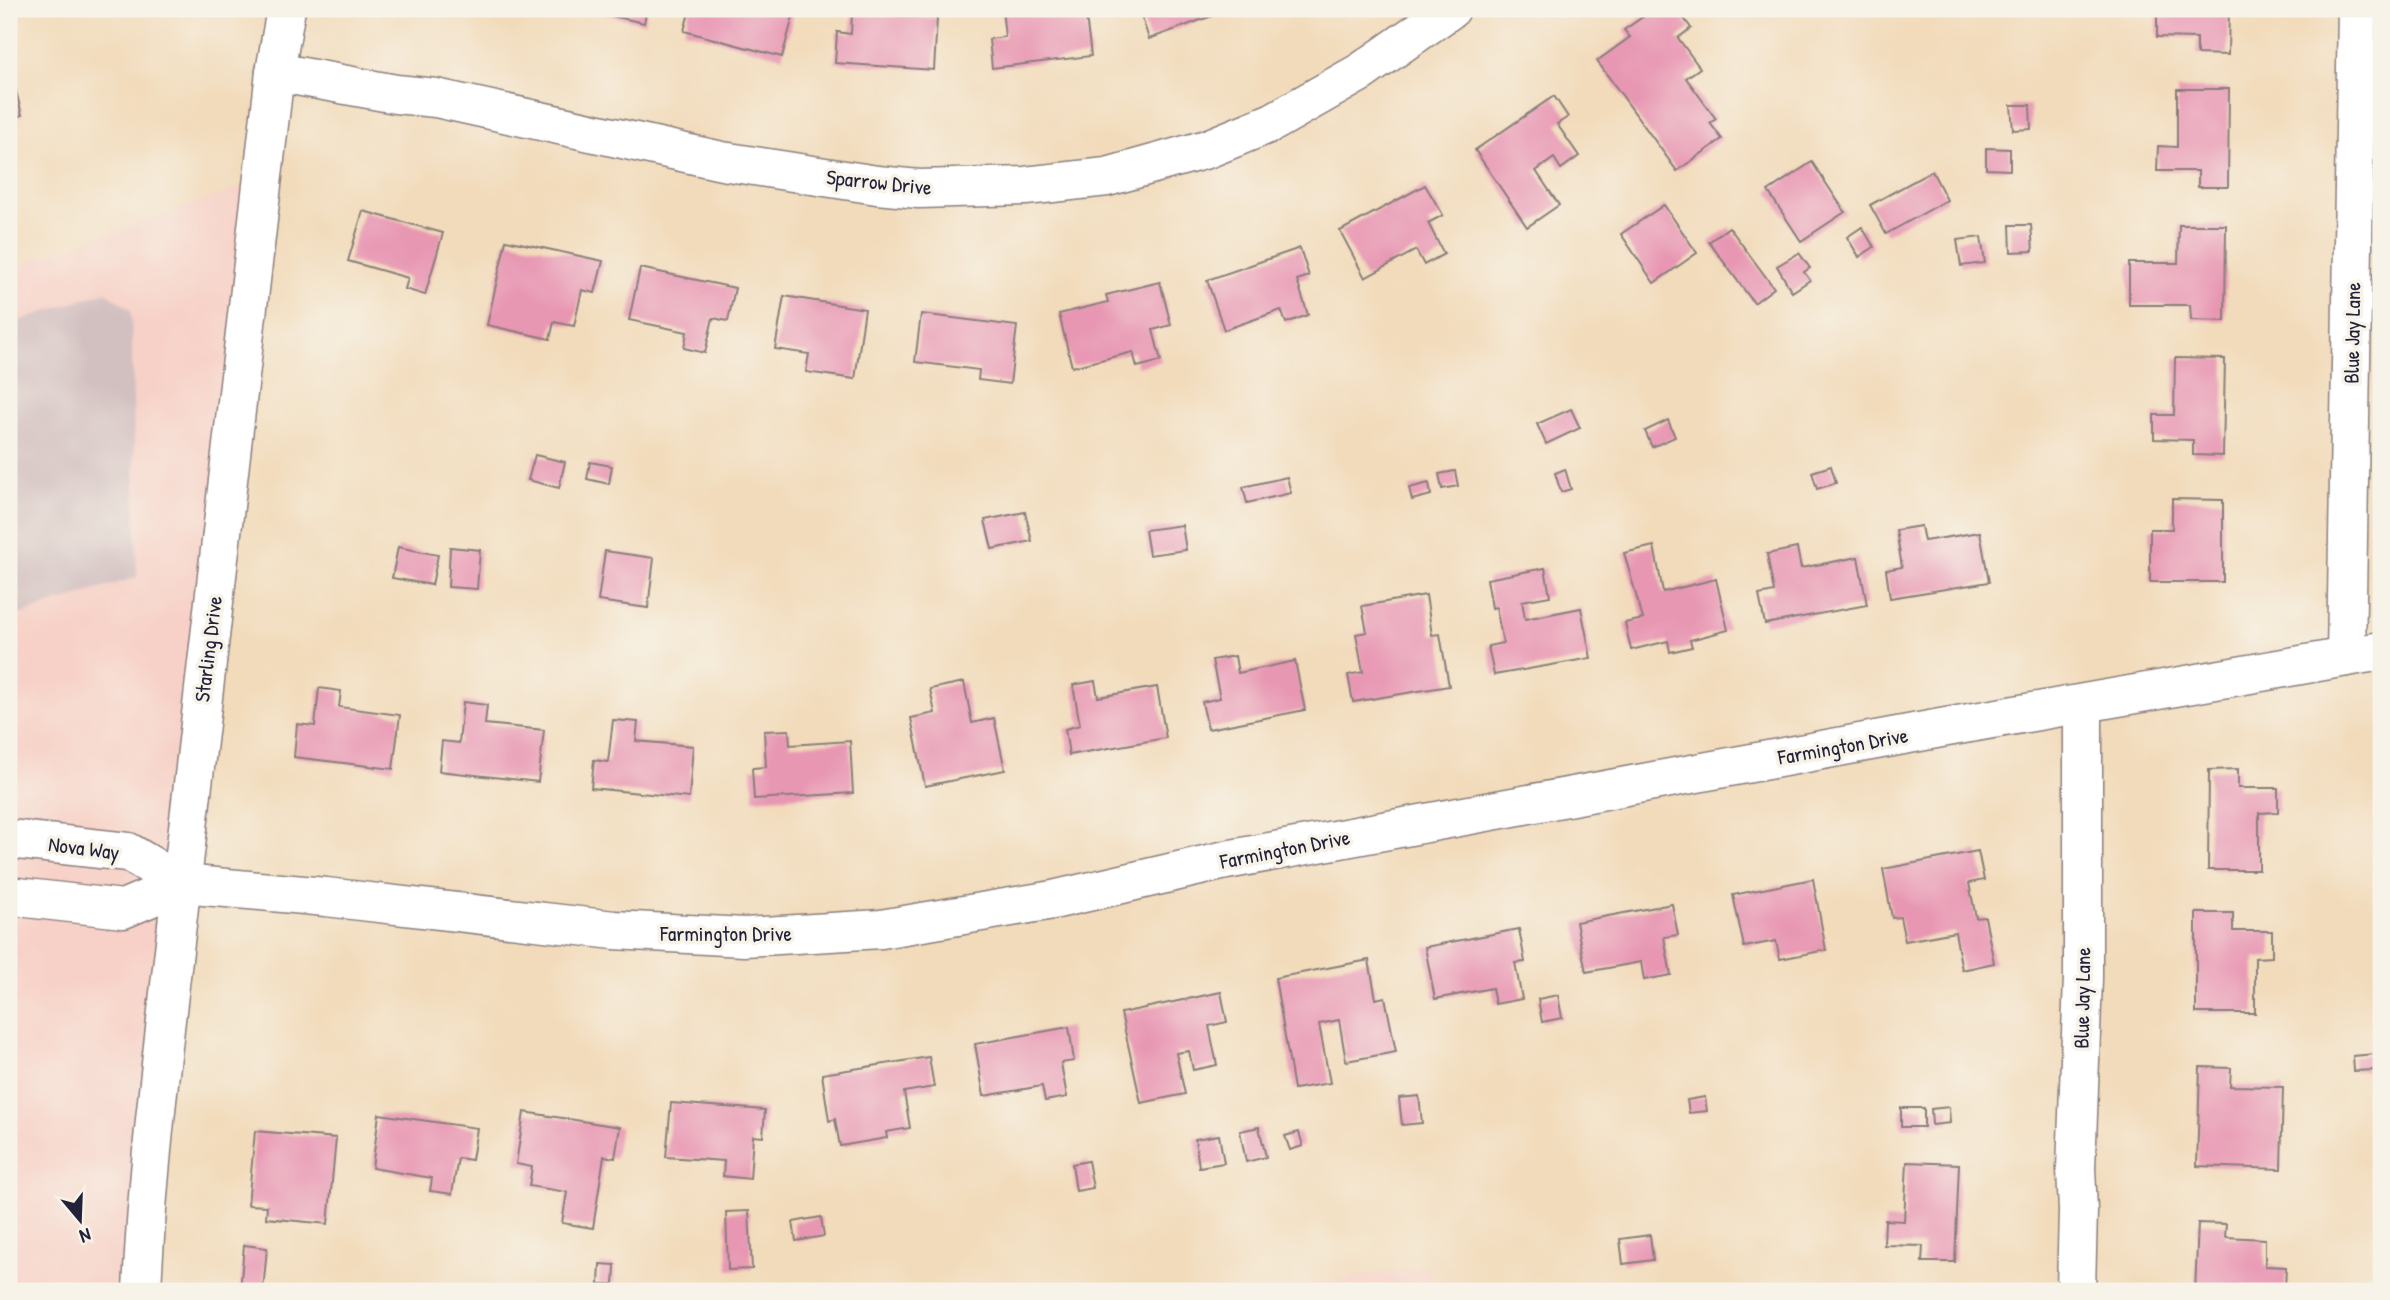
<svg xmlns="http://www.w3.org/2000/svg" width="2390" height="1300" font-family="'Patrick Hand',sans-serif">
<rect width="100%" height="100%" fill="#f7f3e8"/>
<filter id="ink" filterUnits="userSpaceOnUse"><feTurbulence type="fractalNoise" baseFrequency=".0143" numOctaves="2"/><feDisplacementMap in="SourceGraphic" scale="14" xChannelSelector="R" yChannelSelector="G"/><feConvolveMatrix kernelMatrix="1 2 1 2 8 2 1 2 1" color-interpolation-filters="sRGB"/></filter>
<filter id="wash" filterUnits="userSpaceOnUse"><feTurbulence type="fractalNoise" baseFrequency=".00686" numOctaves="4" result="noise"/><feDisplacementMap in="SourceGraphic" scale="28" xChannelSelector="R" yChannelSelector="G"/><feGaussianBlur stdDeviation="1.57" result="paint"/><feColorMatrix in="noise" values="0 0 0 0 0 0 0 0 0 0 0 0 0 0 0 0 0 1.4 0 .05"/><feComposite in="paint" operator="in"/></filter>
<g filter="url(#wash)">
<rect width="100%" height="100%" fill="#f2dbbb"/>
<!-- built -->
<g fill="#f7d1c7">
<polygon points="261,180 144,1291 9,1291 9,267"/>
<polygon points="1430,1266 1431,1291 1254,1291"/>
</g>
<!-- industrial -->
<polygon fill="#d2bfc0" points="106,292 131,310 137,577 9,618 9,324"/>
<g id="blocks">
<!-- building -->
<g fill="#e897b3">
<polygon points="581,9 647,9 644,23"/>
<polygon points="690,9 795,9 782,57 684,31"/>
<polygon points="1002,9 1026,9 1027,14 1085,9 1091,56 992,68 989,39 1005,37"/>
<polygon points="1139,9 1231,9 1149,39"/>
<polygon points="1654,9 1677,9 1691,28 1678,38 1700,68 1686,78 1716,119 1710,123 1722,139 1677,171 1597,61 1630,37 1624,30"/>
<polygon points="2178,9 2229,9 2228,55 2197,54 2197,38 2157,37 2157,11 2178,12"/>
<polygon points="852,13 937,18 934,70 835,63 837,32 851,34"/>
<polygon points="10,67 22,115 9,119 9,68"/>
<polygon points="2177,89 2229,89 2228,187 2198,187 2198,171 2157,171 2158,146 2177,147"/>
<polygon points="1554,96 1568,117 1557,124 1579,156 1561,169 1554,158 1536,171 1559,205 1527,227 1475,150"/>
<polygon points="2011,105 2030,105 2031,129 2013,130"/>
<polygon points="1986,148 2010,149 2010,170 1986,169"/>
<polygon points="1812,162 1845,212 1801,241 1768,191"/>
<polygon points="1932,171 1947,200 1886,234 1870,205"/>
<polygon points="1425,185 1443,215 1428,223 1444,254 1424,265 1416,250 1365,278 1340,231"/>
<polygon points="1664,205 1697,253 1654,283 1621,234"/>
<polygon points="363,211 443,233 425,295 405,289 408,278 348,261"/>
<polygon points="2010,225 2031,225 2033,251 2011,252"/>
<polygon points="2179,225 2226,225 2225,321 2191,320 2190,305 2129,305 2129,263 2178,263"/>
<polygon points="1729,227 1774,288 1754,303 1709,242"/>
<polygon points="1862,227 1874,247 1859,257 1847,237"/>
<polygon points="1981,237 1985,263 1961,266 1957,240"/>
<polygon points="506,240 603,261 595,293 582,290 574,326 554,322 550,339 487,325"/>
<polygon points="1300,248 1309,276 1297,280 1308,315 1286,323 1281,310 1224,330 1207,280"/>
<polygon points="1799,253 1810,268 1804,272 1810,280 1792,292 1777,266"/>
<polygon points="640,268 735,288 728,321 713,318 705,353 684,348 687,332 629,320"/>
<polygon points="1160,282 1171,325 1153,330 1161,361 1137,367 1133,352 1072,367 1059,314 1108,302 1106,295"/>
<polygon points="784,296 865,309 855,379 806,372 809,354 775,349"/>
<polygon points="921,314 1017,326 1010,384 978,380 979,370 915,362"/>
<polygon points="2175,358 2225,359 2223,456 2193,455 2193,440 2154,439 2154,415 2174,415"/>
<polygon points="1571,409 1580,428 1546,444 1537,424"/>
<polygon points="1668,420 1675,437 1652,447 1645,431"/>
<polygon points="535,455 565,462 559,488 528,480"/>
<polygon points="590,462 612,466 609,484 587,479"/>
<polygon points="1831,466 1836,483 1817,489 1812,472"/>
<polygon points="1565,469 1571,489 1561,492 1555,473"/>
<polygon points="1455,471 1458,486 1442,489 1439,474"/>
<polygon points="1287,477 1291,493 1247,503 1243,487"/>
<polygon points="1429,483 1431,495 1412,500 1409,488"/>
<polygon points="2172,499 2223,500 2223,582 2150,582 2150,529 2172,529"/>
<polygon points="1025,512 1032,541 992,549 985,520"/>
<polygon points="1182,525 1186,550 1149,555 1145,530"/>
<polygon points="1921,526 1924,541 1980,532 1989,582 1890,598 1886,570 1902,567 1896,530"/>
<polygon points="1654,546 1663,592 1716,579 1728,630 1690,640 1692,647 1670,652 1668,641 1631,650 1625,623 1643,619 1624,553"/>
<polygon points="398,547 438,555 432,585 392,578"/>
<polygon points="450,547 480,550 477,589 448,587"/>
<polygon points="1797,548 1801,568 1858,557 1867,605 1765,624 1759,595 1774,592 1767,554"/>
<polygon points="605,551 654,558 648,608 598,601"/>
<polygon points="1545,568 1550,596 1522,601 1525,619 1581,608 1591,658 1494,675 1488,646 1503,643 1496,607 1492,608 1487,579"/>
<polygon points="1426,595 1432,635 1440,634 1449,686 1353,702 1348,675 1363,672 1356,634 1367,632 1362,606"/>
<polygon points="1235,656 1238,673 1295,661 1305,710 1208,729 1202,702 1220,698 1212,660"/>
<polygon points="1095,681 1098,697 1157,687 1166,738 1069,755 1065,729 1080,725 1073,685"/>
<polygon points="964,682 972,723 994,718 1005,770 925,786 911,718 935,713 930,689"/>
<polygon points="319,688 341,691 339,707 400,715 393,769 294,757 297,724 315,726"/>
<polygon points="463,702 487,705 485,724 544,730 538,782 439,771 442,741 459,743"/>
<polygon points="613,720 638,722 636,741 693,746 689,798 591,788 594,760 608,762"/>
<polygon points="789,730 790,745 850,741 853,793 754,799 752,768 766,767 764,731"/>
<polygon points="2238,769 2238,788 2278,788 2278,812 2259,813 2259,870 2208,870 2209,770"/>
<polygon points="1978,851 1984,880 1969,883 1976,918 1985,917 1994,963 1962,970 1955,932 1905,941 1900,917 1892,918 1883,869"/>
<polygon points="1813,879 1826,950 1780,959 1776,941 1744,947 1733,895"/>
<polygon points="1672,904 1678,935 1664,937 1671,975 1644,980 1641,962 1586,972 1576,922"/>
<polygon points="2196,913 2233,913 2233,931 2272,931 2272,957 2255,958 2255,1013 2196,1013"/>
<polygon points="1519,929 1525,962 1515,963 1522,999 1495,1004 1492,988 1435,999 1425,947"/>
<polygon points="1369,960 1376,999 1385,997 1396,1052 1346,1061 1339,1020 1319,1024 1330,1083 1294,1089 1275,978"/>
<polygon points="1221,992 1227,1022 1209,1026 1217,1065 1193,1070 1189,1051 1176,1053 1185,1094 1141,1103 1121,1013"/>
<polygon points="1558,995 1562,1018 1542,1022 1538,999"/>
<polygon points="1069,1027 1074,1061 1061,1063 1067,1097 1045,1101 1042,1086 984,1096 975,1044"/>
<polygon points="2375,1054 2376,1070 2354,1071 2353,1056"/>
<polygon points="929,1057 934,1087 904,1092 910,1128 886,1132 887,1138 840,1146 835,1119 829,1121 822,1074"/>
<polygon points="2200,1067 2231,1068 2230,1086 2283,1087 2281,1169 2197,1166"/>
<polygon points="1419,1096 1422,1123 1402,1125 1399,1098"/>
<polygon points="1705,1097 1707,1111 1689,1113 1687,1100"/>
<polygon points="671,1103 765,1110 763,1137 753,1136 750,1179 723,1176 724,1161 666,1157"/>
<polygon points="1949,1107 1950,1123 1932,1125 1931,1109"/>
<rect x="1901" y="1108" width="23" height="19"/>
<polygon points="524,1112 620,1127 615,1158 604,1156 593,1228 562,1223 567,1192 529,1186 532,1167 516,1164"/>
<polygon points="379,1114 477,1128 472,1160 458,1158 452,1194 430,1191 432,1178 372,1168"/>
<polygon points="1259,1127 1266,1157 1246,1162 1240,1131"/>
<polygon points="255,1131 336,1138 328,1224 266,1218 267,1206 248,1205"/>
<polygon points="1299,1132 1303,1146 1290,1150 1285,1136"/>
<polygon points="1219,1135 1224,1163 1199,1167 1195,1139"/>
<polygon points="1088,1161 1093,1188 1076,1191 1072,1164"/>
<polygon points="1907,1162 1959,1164 1955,1262 1922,1262 1923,1246 1884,1245 1885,1220 1904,1221"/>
<polygon points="749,1211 752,1269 728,1270 726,1212"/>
<polygon points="821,1217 824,1236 796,1241 793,1222"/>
<polygon points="2198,1223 2226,1224 2225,1237 2265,1239 2265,1266 2286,1267 2285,1291 2195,1291"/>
<polygon points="1650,1235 1653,1260 1623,1264 1620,1239"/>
<polygon points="244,1245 267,1248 263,1291 240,1291"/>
<polygon points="600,1264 615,1265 614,1284 599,1284"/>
</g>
</g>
</g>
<g filter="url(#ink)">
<use href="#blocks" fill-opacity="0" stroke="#8a7e7b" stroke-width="2"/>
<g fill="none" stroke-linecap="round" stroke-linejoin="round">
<defs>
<g id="minor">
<polyline points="275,72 396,94 436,98 722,161 877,185 919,189 1025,186 1107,177 1207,149 1273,122 1361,72 1451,9"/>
<polyline points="2346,657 2357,9"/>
<polyline points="9,839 128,852 182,884 326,897 614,930 744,937 881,929 1053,900 1226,860 1941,728 2381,651"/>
<polyline points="9,896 123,909 182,884"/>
<path d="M142 1291C148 1154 167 1017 182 880 211 610 244 341 275 72L286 9"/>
<polyline points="2076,1291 2078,1210 2076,1169 2083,978 2083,704"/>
</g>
</defs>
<!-- minor casing -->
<use href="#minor" stroke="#8a7e7b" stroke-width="41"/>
<!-- minor -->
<use href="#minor" stroke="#fff" stroke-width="38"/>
</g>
</g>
<g text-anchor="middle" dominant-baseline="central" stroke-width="7" stroke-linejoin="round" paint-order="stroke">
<!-- street labels -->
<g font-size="21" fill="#22223b" stroke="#f7f3e8">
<text transform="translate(879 182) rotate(6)">Sparrow Drive</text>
<text transform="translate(2352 333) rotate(-89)">Blue Jay Lane</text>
<text transform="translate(208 649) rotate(-83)">Starling Drive</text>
<text transform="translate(1843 746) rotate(-10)">Farmington Drive</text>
<text transform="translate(84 848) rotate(7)">Nova Way</text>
<text transform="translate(1285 849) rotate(-11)">Farmington Drive</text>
<text x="726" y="933">Farmington Drive</text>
<text transform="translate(2082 998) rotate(-89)">Blue Jay Lane</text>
</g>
</g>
<!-- margin -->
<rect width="2390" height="1300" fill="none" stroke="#f7f3e8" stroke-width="35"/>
<!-- north arrow -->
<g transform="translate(80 1220) rotate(161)" stroke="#f7f3e8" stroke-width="5" paint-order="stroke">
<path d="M0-5L12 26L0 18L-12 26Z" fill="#22223b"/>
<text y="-10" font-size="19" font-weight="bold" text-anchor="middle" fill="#22223b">N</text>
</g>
</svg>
